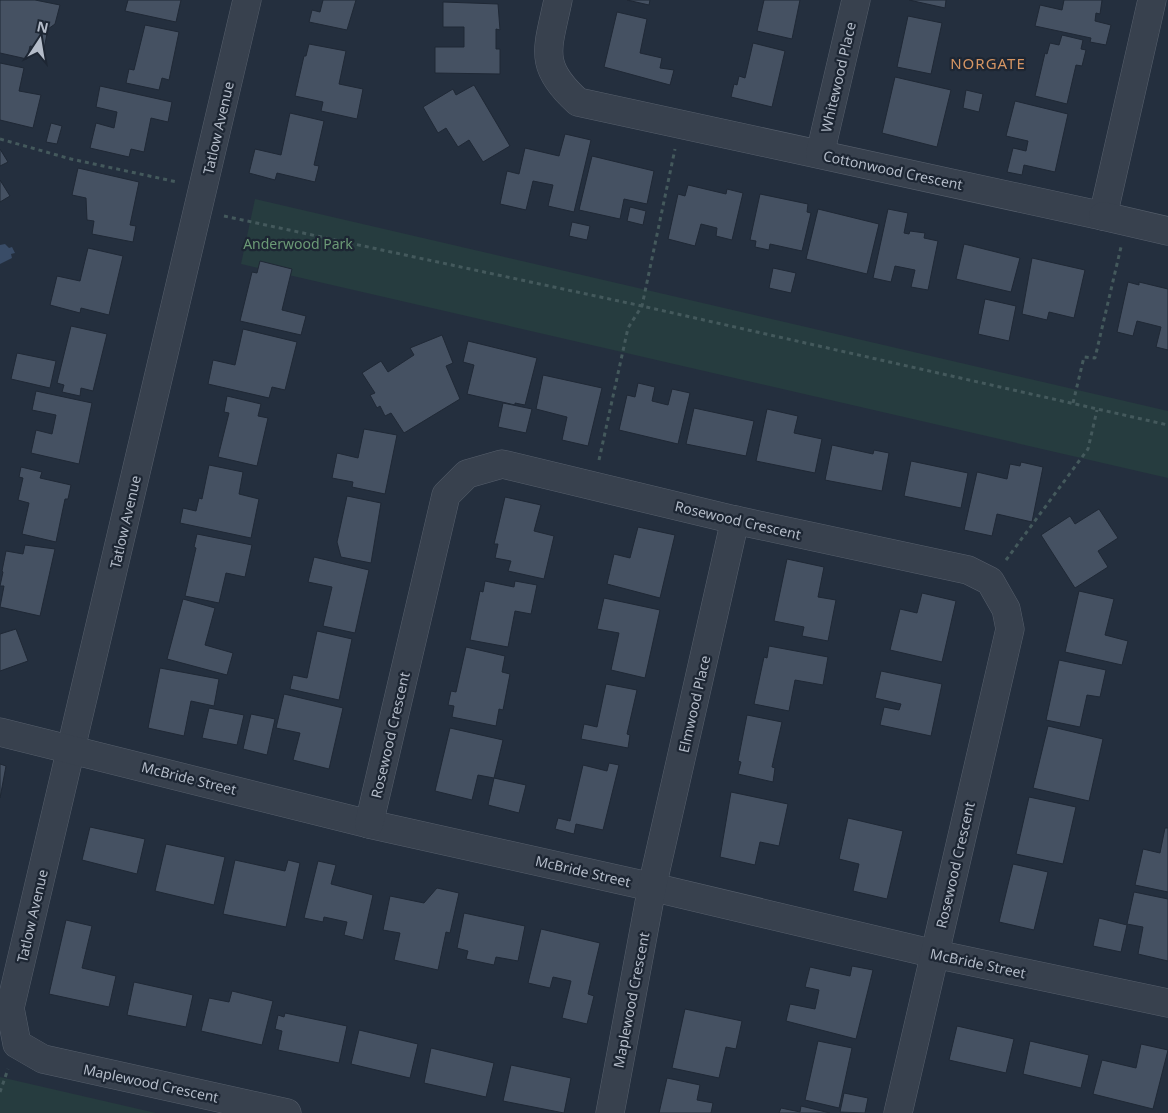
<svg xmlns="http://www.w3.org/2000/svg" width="1168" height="1113" font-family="'Noto Sans',sans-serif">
<rect width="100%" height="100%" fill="#242f3e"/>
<!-- green -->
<g fill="#263c3f">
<polygon points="255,199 1168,411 1168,478 241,264"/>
<polygon points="0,1077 156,1113 0,1113"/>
</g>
<!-- water -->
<polygon fill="#394c67" points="5,244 9,248 12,247 15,253 11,254 12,258 0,264 0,245"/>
<!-- building -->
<g fill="#455162" stroke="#1f2835">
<polygon points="0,0 35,0 60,5 55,24 48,29 44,49 30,46 27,59 0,53"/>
<polygon points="128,0 181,0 176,22 125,11"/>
<polygon points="323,0 356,0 347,30 309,22 312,10 320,12"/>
<polygon points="627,0 650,0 649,5"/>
<polygon points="764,0 800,0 792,39 757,31"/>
<polygon points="909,0 946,0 945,8"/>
<polygon points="1064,0 1102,0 1100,14 1096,13 1095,21 1111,25 1106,45 1090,42 1091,38 1035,26 1040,5 1062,10"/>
<polygon points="443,2 498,4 500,30 496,29 496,49 500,49 500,74 435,73 435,47 464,47 464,27 443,27"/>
<polygon points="617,12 647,19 640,53 662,58 660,68 674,70 670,85 604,67"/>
<polygon points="908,16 942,23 931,74 897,67"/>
<polygon points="145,25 179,32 169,80 162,78 159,90 126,83 129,69 134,70"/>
<polygon points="1062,35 1083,40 1081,49 1086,50 1082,66 1076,65 1067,104 1035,96 1045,53 1047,54 1050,43 1059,45"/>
<polygon points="753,43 785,51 772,107 731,97 734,84 737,85 739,76 745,78"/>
<polygon points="309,44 346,51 339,84 363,89 357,119 321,111 323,102 295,96 304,56 306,56"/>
<polygon points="0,63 24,68 19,91 41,95 33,128 0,120"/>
<polygon points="895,77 951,90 937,147 882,133"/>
<polygon points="474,85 510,146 483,162 469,140 458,147 446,128 438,133 423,107 453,89 456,95"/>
<polygon points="100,86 172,102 168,122 151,118 144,152 131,149 129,157 90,148 96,123 114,128 117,112 96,107"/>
<polygon points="966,90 983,94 979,112 963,108"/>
<polygon points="1015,101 1068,114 1055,172 1024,165 1022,175 1007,172 1013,148 1026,151 1028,141 1006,136"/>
<polygon points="290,113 324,121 314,165 319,166 315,182 277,173 275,180 249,173 255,149 281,155"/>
<polygon points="51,123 62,126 57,144 46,142"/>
<polygon points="565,134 591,140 574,212 548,206 553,185 533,181 526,210 500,204 507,171 519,174 525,148 559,156"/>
<polygon points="0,149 8,162 0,166"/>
<polygon points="592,156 654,171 647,204 624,199 620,219 579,210"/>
<polygon points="78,168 139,182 130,225 136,226 133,242 92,234 94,221 87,220 86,198 72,195"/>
<polygon points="0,180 10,196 0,202"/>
<polygon points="688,185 726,194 727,189 743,193 732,240 716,236 717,228 701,224 695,246 668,239 678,194 685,196"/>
<polygon points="760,194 808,204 807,212 811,213 802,251 770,244 769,250 755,247 756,241 750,240"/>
<polygon points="630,207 646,211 643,225 627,221"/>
<polygon points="818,209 879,224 867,274 806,259"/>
<polygon points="888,209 908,213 904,233 909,234 910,231 925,233 924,238 938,241 928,290 911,287 915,270 895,266 891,282 873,278"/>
<polygon points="572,222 590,226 587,240 569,236"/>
<polygon points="964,244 1020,258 1011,292 956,279"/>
<polygon points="88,248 123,256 109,315 81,308 80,313 50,305 57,276 80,281"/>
<polygon points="1032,258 1085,270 1074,318 1049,312 1047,320 1022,314"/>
<polygon points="260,261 292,269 282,310 306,316 301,335 240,321 252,272 257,273"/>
<polygon points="773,268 796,273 791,293 769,288"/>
<polygon points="1128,282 1139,285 1139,282 1168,289 1168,350 1156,347 1161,327 1137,321 1133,336 1117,332"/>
<polygon points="985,299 1016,306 1009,341 978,334"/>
<polygon points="71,326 107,334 93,391 81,388 80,396 62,392 64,385 57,383"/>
<polygon points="243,329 297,342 285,390 272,387 269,398 208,384 213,360 235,365"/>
<polygon points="442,335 453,363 446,366 460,399 404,433 391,413 385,416 380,406 377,408 370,395 375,393 362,373 381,361 388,372 414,355 410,348"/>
<polygon points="468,341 537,358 525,405 515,403 515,405 467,394 474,365 463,362"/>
<polygon points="17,353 56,361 50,388 11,379"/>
<polygon points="543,375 602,388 588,446 562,440 567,417 536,409"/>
<polygon points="638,383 655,387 652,401 668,405 672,389 690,393 678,444 619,430 627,395 635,397"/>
<polygon points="36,391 92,403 79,464 31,453 36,430 52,434 56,415 32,410"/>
<polygon points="227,396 261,404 258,416 268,418 257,466 218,457 229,413 224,412"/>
<polygon points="503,403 532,409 526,433 498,427"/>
<polygon points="694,408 754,421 746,456 686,444"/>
<polygon points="767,409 798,416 794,433 822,439 815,473 756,461"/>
<polygon points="364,429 397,435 385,494 352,487 353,482 332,478 337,453 358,458"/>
<polygon points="832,445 873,454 874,450 889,453 882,491 825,480"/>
<polygon points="911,461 968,473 961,508 904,496"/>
<polygon points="1021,462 1043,467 1032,522 997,514 992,536 964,530 977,472 1007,479 1010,464 1020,466"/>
<polygon points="209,465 243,472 239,494 259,499 251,538 180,523 183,508 196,511 199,498 202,499"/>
<polygon points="21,467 42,472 40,478 71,485 68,499 65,499 56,542 22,534 29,503 18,500 23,478 19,477"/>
<polygon points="347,496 381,503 371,563 341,557 337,542"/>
<polygon points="505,497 541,505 534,531 554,536 544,579 508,571 511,561 495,558 498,544 494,544"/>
<polygon points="1099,509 1118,538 1098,551 1108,567 1075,588 1041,535 1070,516 1075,524"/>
<polygon points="638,527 675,535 660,598 607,584 614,554 630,558"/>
<polygon points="197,534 252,545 245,577 226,573 219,603 185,596 196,548 194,547"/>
<polygon points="25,545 55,549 40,616 0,607 4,586 0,586 3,572 2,571 6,551 23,554"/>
<polygon points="314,557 369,570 355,633 323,626 332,587 308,582"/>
<polygon points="787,559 824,567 818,597 836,600 828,641 802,636 804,627 774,621"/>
<polygon points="485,581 514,587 515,581 537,585 531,614 515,611 508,647 470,640 480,591 483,592"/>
<polygon points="1079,591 1114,599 1105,635 1128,641 1122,665 1065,652"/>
<polygon points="922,593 956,601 942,662 890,650 900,609 917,613"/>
<polygon points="604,598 660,610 645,678 611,670 619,633 597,629"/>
<polygon points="183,599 215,608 205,645 233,653 227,675 167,659"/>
<polygon points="16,629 28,661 0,671 0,634"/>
<polygon points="317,631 352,639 339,700 290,689 293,675 307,678"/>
<polygon points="769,646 828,657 823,685 795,680 789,711 754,704 764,657 767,658"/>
<polygon points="466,647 505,656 502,672 510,674 503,710 499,709 496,726 452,717 454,706 448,705 451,691 456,692"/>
<polygon points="1059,660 1106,670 1100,697 1087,695 1080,727 1046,720"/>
<polygon points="160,668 219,679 214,706 191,701 184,736 148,728"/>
<polygon points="881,671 942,684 931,736 880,725 884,707 899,710 901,704 875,698"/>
<polygon points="606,684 637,690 627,734 630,735 628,748 581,739 584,724 597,727"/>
<polygon points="284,694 343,708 329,769 293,760 300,733 276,728"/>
<polygon points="209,708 244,715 237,745 202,738"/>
<polygon points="251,714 275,719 267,755 243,749"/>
<polygon points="747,715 782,722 772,767 775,768 773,782 738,774 741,762 738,761"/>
<polygon points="1048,726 1103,739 1089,801 1033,788"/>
<polygon points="450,728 503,740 494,778 478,775 472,800 435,791"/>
<polygon points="609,763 619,765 603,830 576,824 574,834 555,829 558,818 570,821 583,765 607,771"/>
<polygon points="0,764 6,766 0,798"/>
<polygon points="494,778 526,785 519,813 488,805"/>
<polygon points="731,792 788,804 779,846 760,842 755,865 720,857"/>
<polygon points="1029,797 1076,807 1063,864 1016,854"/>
<polygon points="848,818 903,831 887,899 853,891 859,864 839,859"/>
<polygon points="90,827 145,839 137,874 82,860"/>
<polygon points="1165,828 1168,828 1168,892 1135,885 1143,849 1160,853"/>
<polygon points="166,844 225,857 214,905 155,891"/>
<polygon points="235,860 285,871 288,860 300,863 286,927 223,914"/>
<polygon points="318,861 336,865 331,884 373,895 363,940 344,935 347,922 324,917 323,922 304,918"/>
<polygon points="1013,864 1048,872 1034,930 999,922"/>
<polygon points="437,888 459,893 450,933 446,932 438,970 394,960 400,933 383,930 390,896 424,903"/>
<polygon points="1134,892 1168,899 1168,961 1138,954 1143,927 1127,924"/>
<polygon points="464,913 525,926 518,961 496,957 494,965 466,959 468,951 457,948"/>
<polygon points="1099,918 1127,925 1121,952 1093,946"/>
<polygon points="66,920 92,926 82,968 116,976 109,1007 49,994"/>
<polygon points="541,929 600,943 588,994 594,996 587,1024 562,1018 571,981 553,977 550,988 528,983"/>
<polygon points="852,966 873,970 856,1039 786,1021 790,1004 815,1009 819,990 805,987 810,967 850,976"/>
<polygon points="134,982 193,995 186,1027 127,1015"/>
<polygon points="232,991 273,1001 262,1045 201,1031 209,998 229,1002"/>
<polygon points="685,1009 742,1021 736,1049 726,1047 719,1078 672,1068"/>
<polygon points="285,1013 347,1026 339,1063 278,1050 282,1031 275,1029 278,1015 284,1017"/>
<polygon points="957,1026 1014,1039 1006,1073 949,1060"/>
<polygon points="359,1030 418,1044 410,1078 351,1064"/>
<polygon points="818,1041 852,1048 839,1108 805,1100"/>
<polygon points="1030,1041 1089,1055 1081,1088 1023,1074"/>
<polygon points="1141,1044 1168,1050 1153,1109 1093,1094 1102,1060 1136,1068"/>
<polygon points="431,1048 494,1063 486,1097 424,1083"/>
<polygon points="511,1065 571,1078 564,1113 503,1101"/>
<polygon points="667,1078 700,1085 697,1100 713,1103 711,1113 659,1113"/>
<polygon points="844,1093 868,1098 865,1113 840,1112"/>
<polygon points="801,1106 830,1113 779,1113 781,1108 800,1112"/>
</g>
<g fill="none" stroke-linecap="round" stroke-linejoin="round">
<defs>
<g id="minor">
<polyline points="247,0 10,1008 17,1044 43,1059 287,1113"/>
<path d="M558 0C548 49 537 65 578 102L1103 216 1152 0"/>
<polyline points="820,154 856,0"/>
<polyline points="1103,216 1168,231"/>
<polyline points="0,732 369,824 652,887 935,954 1168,1003"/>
<polyline points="369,824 446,495 467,474 502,464 735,520 968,570 990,581 1006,609 1010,629 898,1113"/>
<polyline points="610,1113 652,887 735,520"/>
</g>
</defs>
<!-- minor casing -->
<use href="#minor" stroke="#565f6c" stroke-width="29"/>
<!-- path -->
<g stroke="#44595c" stroke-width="3" stroke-dasharray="4 4" stroke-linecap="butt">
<polyline points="0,139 71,159 177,182"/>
<polyline points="224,216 642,306 1168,425"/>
<polyline points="1073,403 1084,357 1095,358 1121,247"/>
<polyline points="599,460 628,328 642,306 675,149"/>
<polyline points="1006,560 1088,449 1097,410"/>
<polyline points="0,1092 8,1069"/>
</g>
<!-- minor -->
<use href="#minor" stroke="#38414e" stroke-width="28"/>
</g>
<g text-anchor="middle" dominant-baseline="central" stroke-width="4.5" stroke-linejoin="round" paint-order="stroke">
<!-- street labels -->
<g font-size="14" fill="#b4bcc9" stroke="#1d2633">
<text transform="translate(838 77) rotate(-77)">Whitewood Place</text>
<text transform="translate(218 128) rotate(-77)">Tatlow Avenue</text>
<text transform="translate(893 170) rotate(12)">Cottonwood Crescent</text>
<text transform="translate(738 520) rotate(13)">Rosewood Crescent</text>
<text transform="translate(125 522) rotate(-77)">Tatlow Avenue</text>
<text transform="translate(694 704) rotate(-77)">Elmwood Place</text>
<text transform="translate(390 735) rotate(-77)">Rosewood Crescent</text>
<text transform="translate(189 778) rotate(14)">McBride Street</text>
<text transform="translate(955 865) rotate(-77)">Rosewood Crescent</text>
<text transform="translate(583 871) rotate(13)">McBride Street</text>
<text transform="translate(32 916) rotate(-77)">Tatlow Avenue</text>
<text transform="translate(978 963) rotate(12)">McBride Street</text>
<text transform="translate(631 1000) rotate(-79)">Maplewood Crescent</text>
<text transform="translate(151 1083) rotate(12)">Maplewood Crescent</text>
</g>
<!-- park labels -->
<g font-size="14" fill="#6b9a76" stroke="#1d2633">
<text x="298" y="243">Anderwood Park</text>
</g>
<!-- neighbourhood labels -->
<g font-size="15" letter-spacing="1" fill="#d59563" stroke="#1d2633">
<text x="988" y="63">NORGATE</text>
</g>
</g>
<!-- north arrow -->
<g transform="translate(40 40) rotate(12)" stroke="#1d2633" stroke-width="4" paint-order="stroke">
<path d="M0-4L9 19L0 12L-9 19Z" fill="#b4bcc9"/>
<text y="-8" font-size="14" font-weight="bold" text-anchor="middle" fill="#b4bcc9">N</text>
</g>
</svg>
